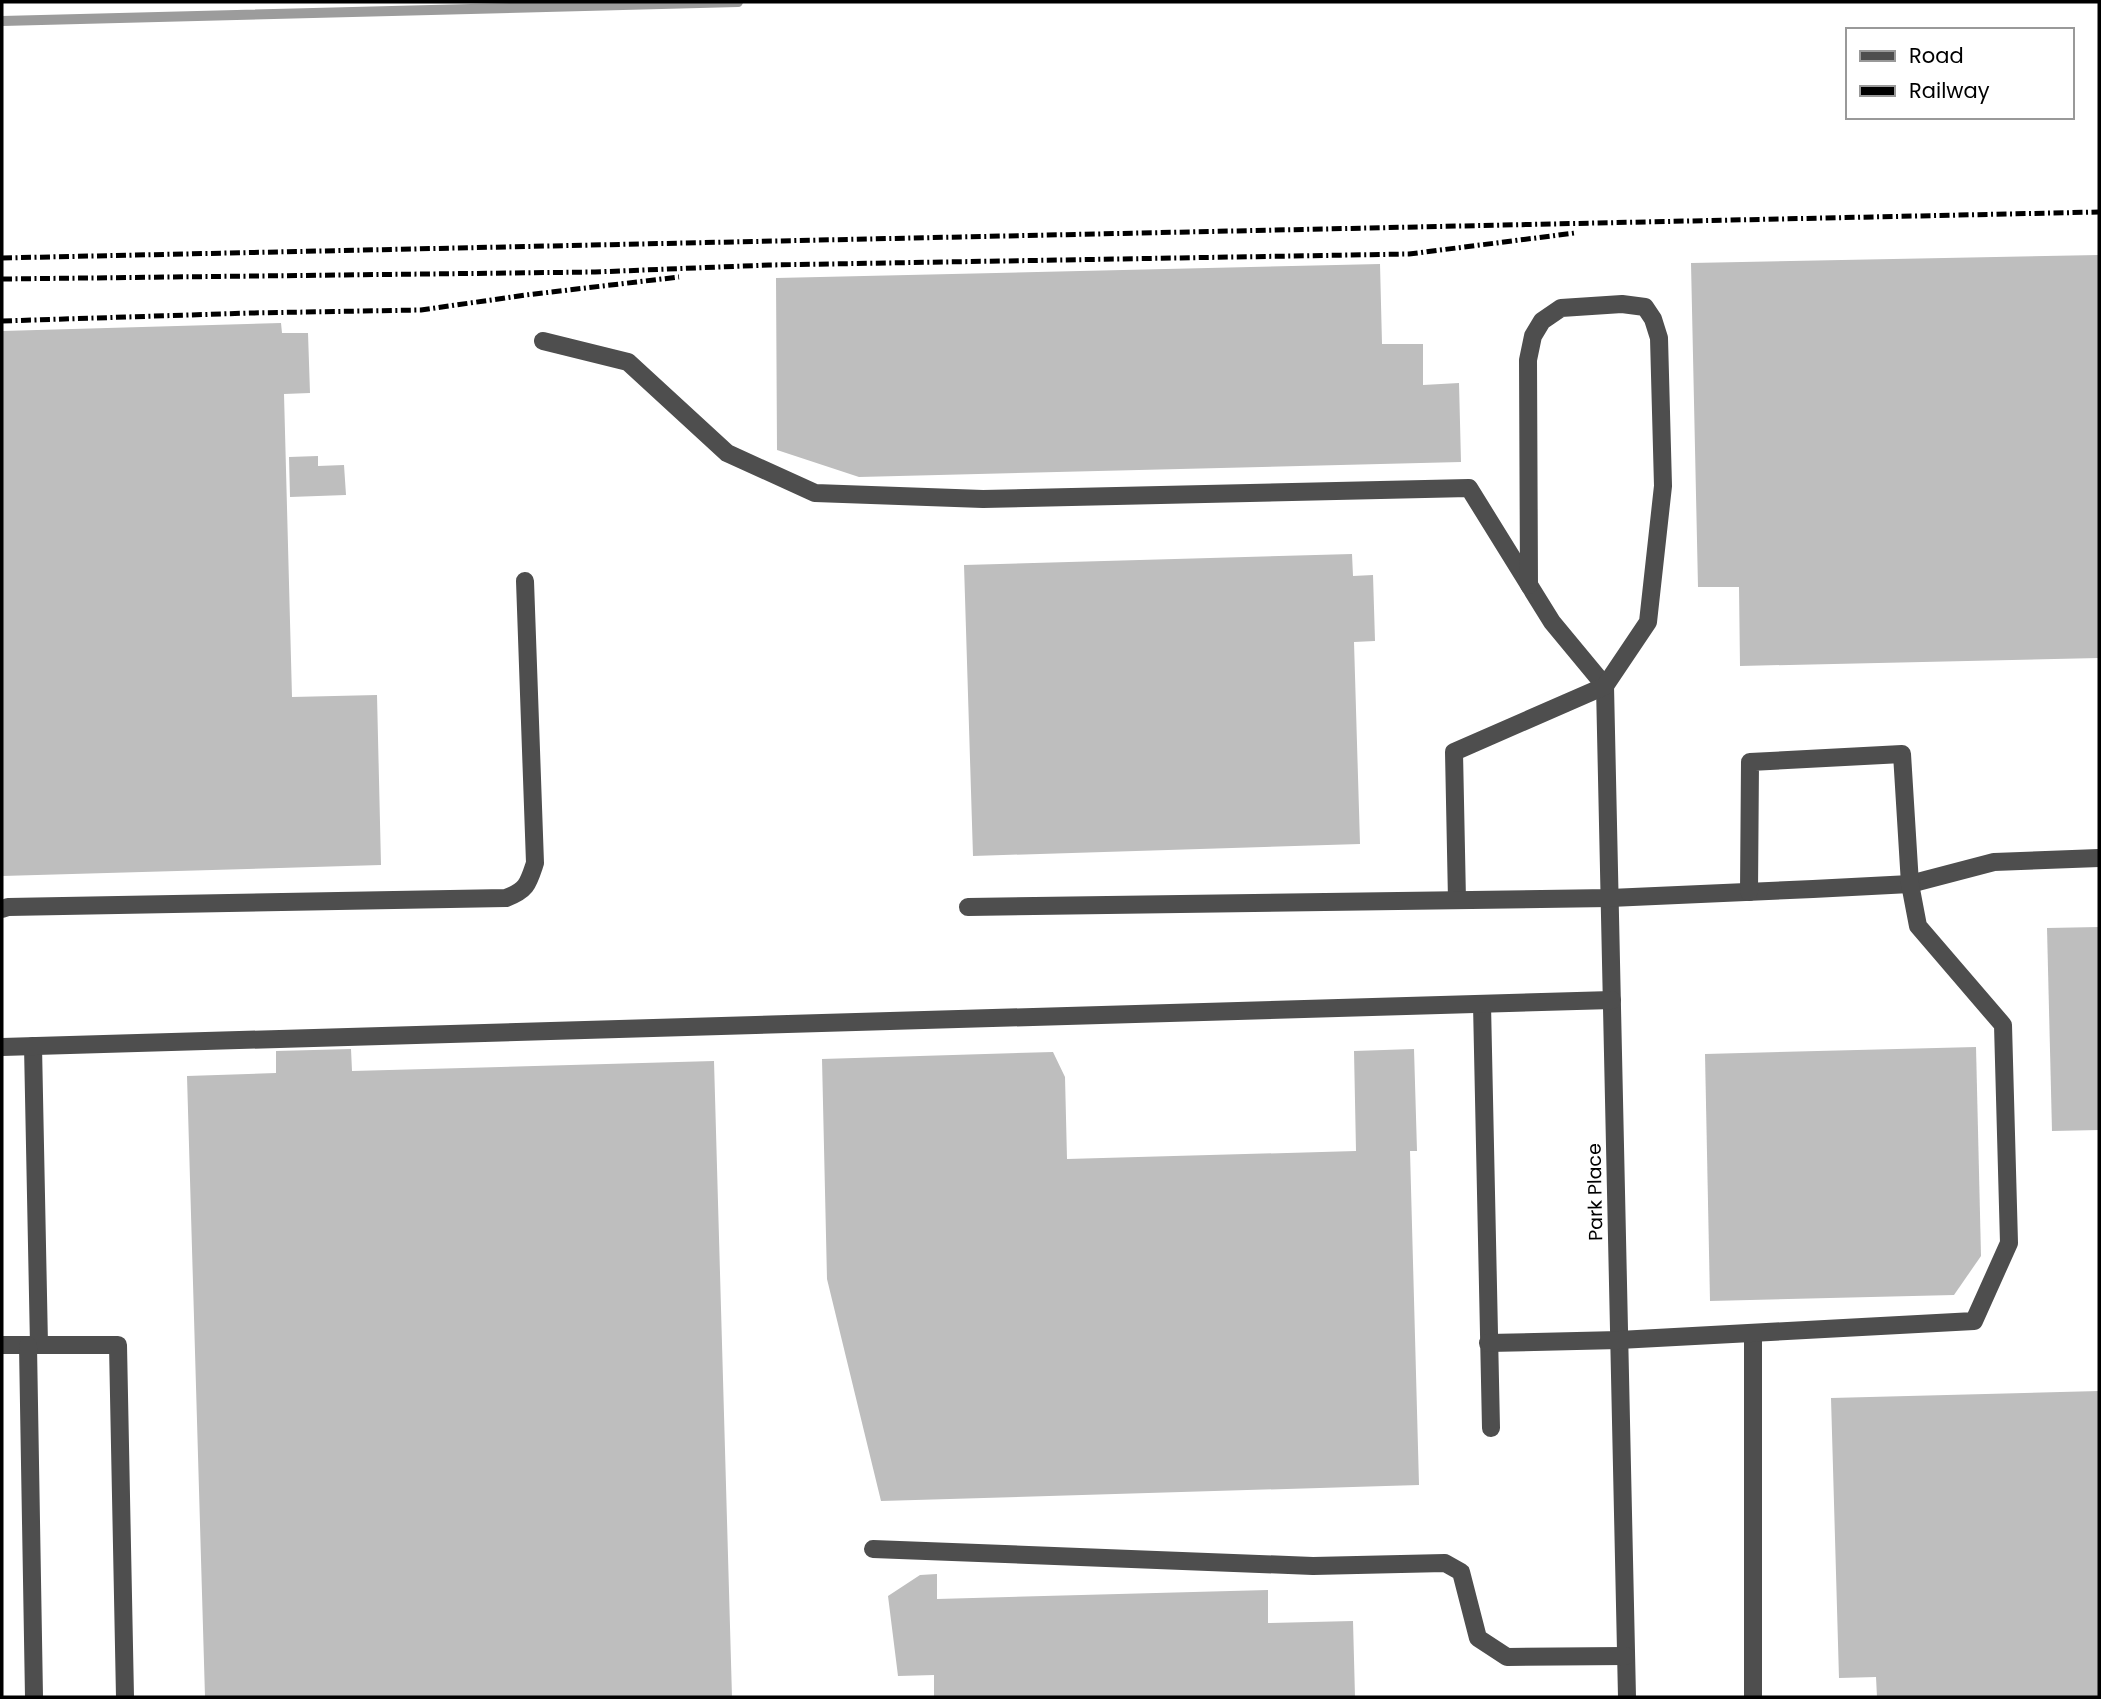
<svg xmlns="http://www.w3.org/2000/svg" width="2101" height="1699" font-family="Poppins,sans-serif">
<rect width="100%" height="100%" fill="#fff"/>
<g fill="none" stroke-linecap="round" stroke-linejoin="round">
<!-- stream -->
<polyline stroke="#9c9c9c" stroke-width="10" points="2,21 738,2"/>
</g>
<!-- building -->
<g fill="#bebebe">
<polygon points="2099,255 2099,658 1740,666 1739,587 1698,587 1691,263"/>
<polygon points="1380,264 1382,344 1423,344 1423,385 1459,383 1461,462 859,477 777,450 776,278"/>
<polygon points="281,323 282,333 308,333 310,393 284,394 292,697 377,695 381,865 2,876 2,331"/>
<polygon points="318,456 318,466 344,465 346,495 290,497 289,457"/>
<polygon points="1352,554 1353,576 1373,575 1375,641 1354,642 1360,844 973,856 964,565"/>
<polygon points="2099,927 2099,1130 2052,1131 2047,928"/>
<polygon points="1976,1047 1981,1256 1954,1295 1710,1301 1705,1054"/>
<polygon points="351,1049 352,1071 714,1061 732,1697 205,1697 187,1076 276,1073 276,1051"/>
<polygon points="1414,1049 1417,1151 1410,1151 1419,1485 881,1501 827,1279 822,1059 1053,1052 1065,1077 1067,1159 1356,1151 1354,1051"/>
<polygon points="2099,1391 2099,1697 1877,1697 1876,1677 1839,1678 1831,1398"/>
<polygon points="937,1574 937,1599 1268,1590 1268,1623 1353,1621 1355,1697 934,1697 934,1675 898,1676 888,1596 920,1575"/>
</g>
<g fill="none" stroke-linecap="round" stroke-linejoin="round">
<!-- minor -->
<g stroke="#4e4e4e" stroke-width="18">
<polyline points="543,341 628,362 727,453 815,493 983,499 1469,488 1552,622 1605,686"/>
<polyline points="1605,686 1627,1697"/>
<polyline points="1457,900 1454,752 1605,686 1648,622 1663,486 1659,338 1653,319 1645,307 1622,304 1561,308 1542,321 1533,336 1528,360 1529,585"/>
<polyline points="968,907 1610,898 1813,889 1910,884 1994,862 2099,858"/>
<path d="M2 909 8 907 506 898C527 890 528 884 535 863L525 581"/>
<polyline points="1482,1004 1491,1428"/>
<polyline points="33,1046 39,1345"/>
<polyline points="2,1047 1612,1000"/>
<polyline points="1753,1333 1753,1697"/>
<polyline points="1488,1343 1619,1340 1974,1321 2009,1243 2003,1025 1918,926 1910,884 1902,754 1750,762 1749,892"/>
<polyline points="2,1345 118,1345 125,1697"/>
<polyline points="28,1346 34,1697"/>
<polyline points="873,1549 1313,1566 1445,1563 1461,1572 1478,1638 1507,1657 1626,1656"/>
</g>
<!-- rail -->
<g stroke="#000" stroke-width="5" stroke-dasharray="10 3.5 2 3.5" stroke-linecap="butt">
<polyline points="2,258 2099,212"/>
<polyline points="2,279 595,272 769,265 1409,254 1575,233"/>
<polyline points="2,321 251,313 421,310 526,295 679,277"/>
</g>
</g>
<g text-anchor="middle" dominant-baseline="central" stroke-width="5" stroke-linejoin="round" paint-order="stroke">
<!-- street labels -->
<g font-size="19" fill="#000" stroke="#fff">
<text transform="translate(1595 1192) rotate(-91)">Park Place</text>
</g>
</g>
<!-- border -->
<rect width="2101" height="1699" fill="none" stroke="#000000" stroke-width="7"/>
<!-- legend -->
<rect x="1846" y="28" width="228" height="91" fill="#ffffff" stroke="#999999" stroke-width="2"/>
<rect x="1860" y="51" width="35" height="10" fill="#4e4e4e" stroke="#999999" stroke-width="2"/>
<text x="1909" y="63" font-size="21" fill="#000000">Road</text>
<rect x="1860" y="86" width="35" height="10" fill="#000000" stroke="#999999" stroke-width="2"/>
<text x="1909" y="98" font-size="21" fill="#000000">Railway</text>
</svg>
